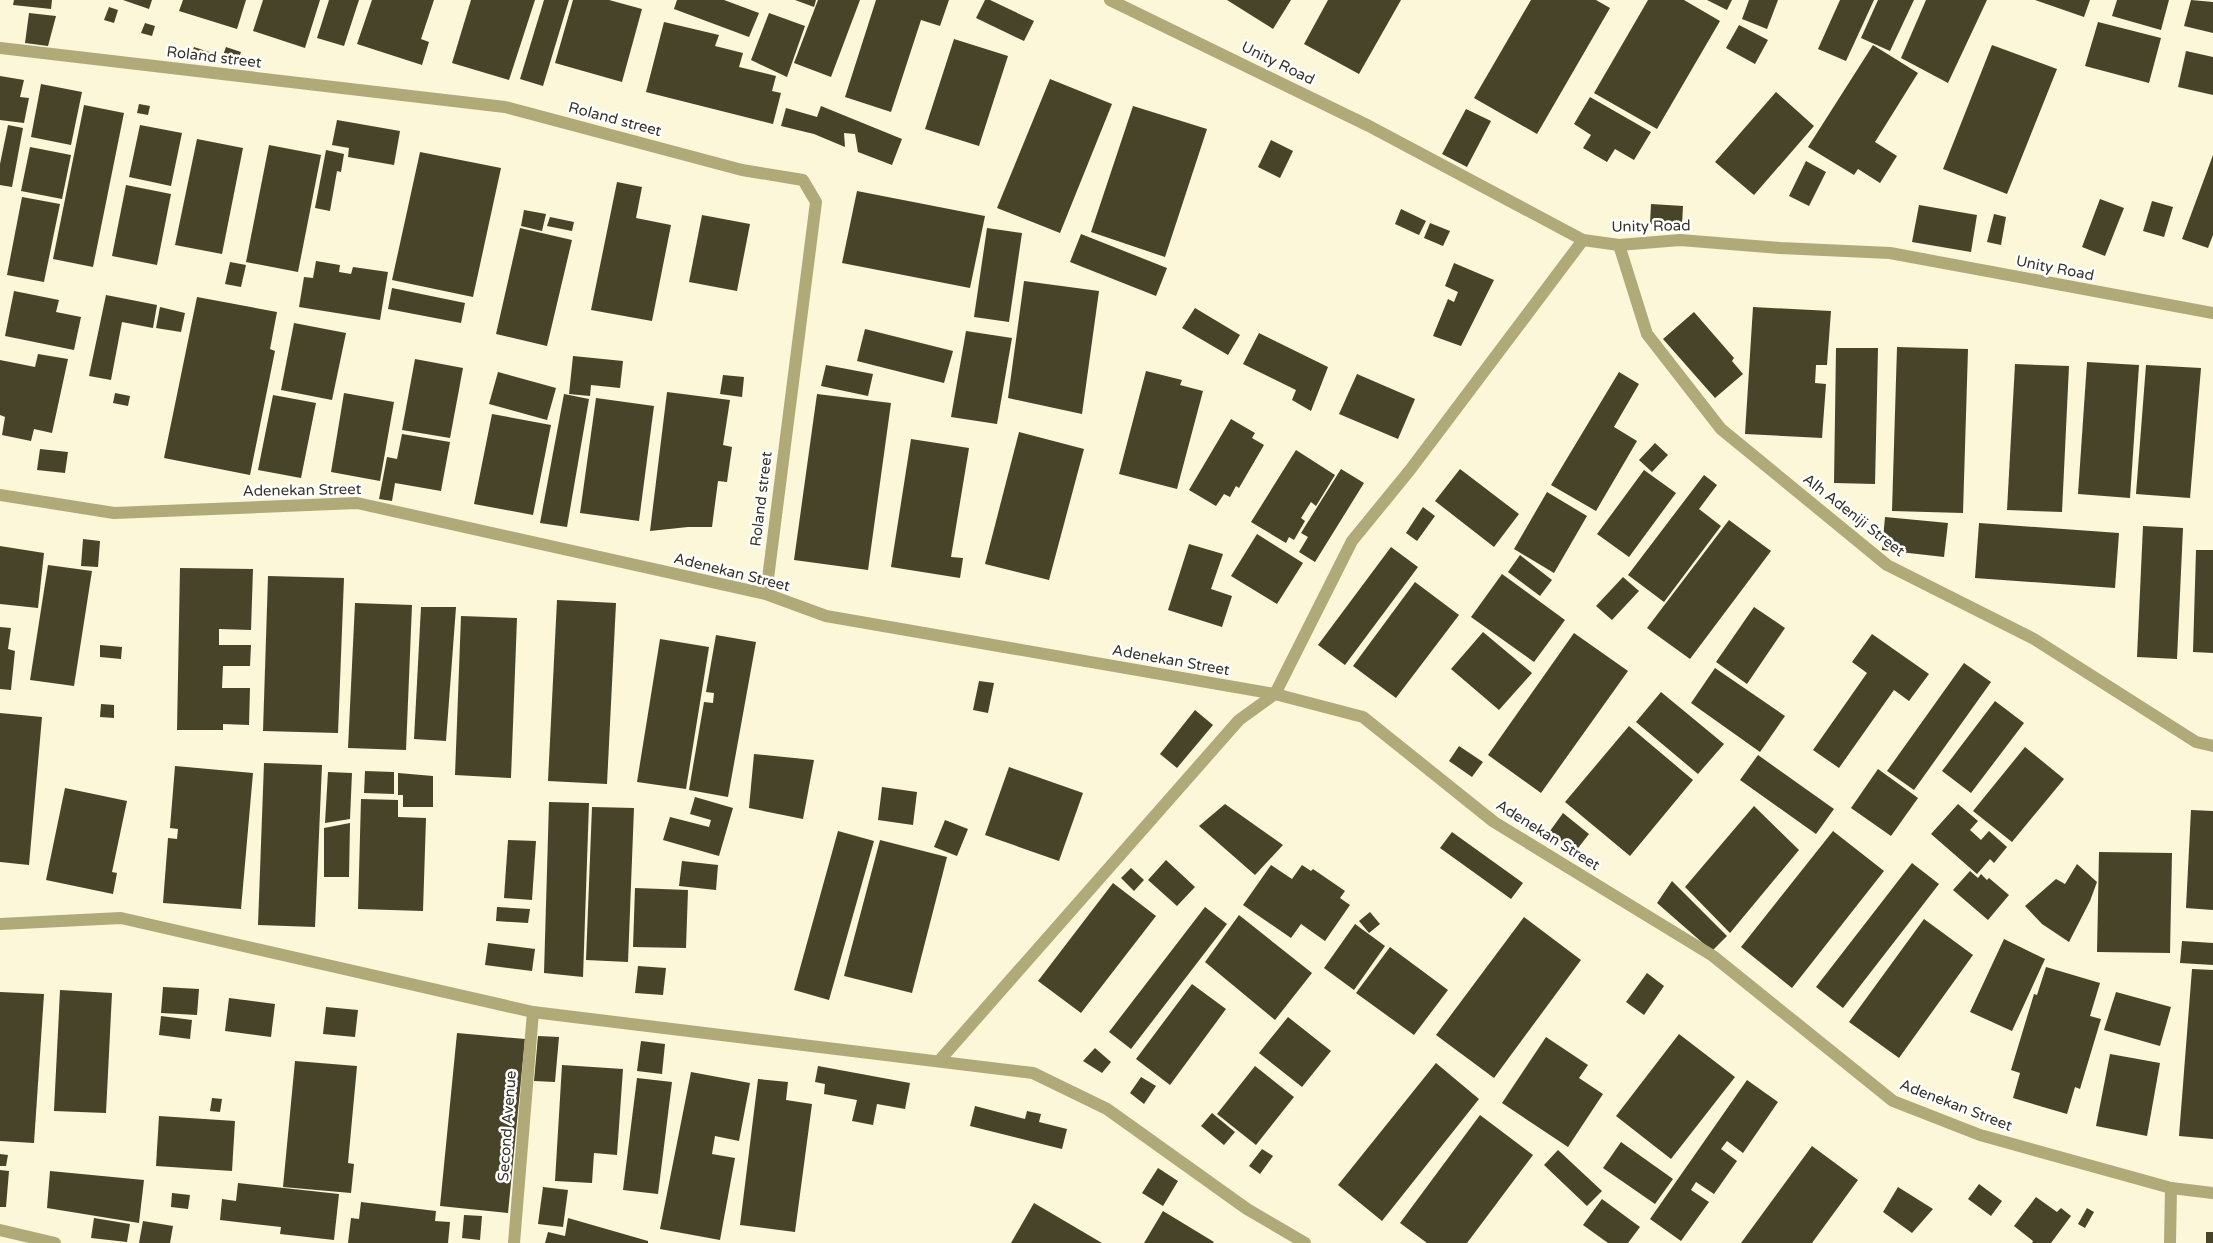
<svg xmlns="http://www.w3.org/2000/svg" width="2213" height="1243" font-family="'Varela Round',sans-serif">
<rect width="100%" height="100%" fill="#fbf7d8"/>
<!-- building -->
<g fill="#48442a">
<polygon points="14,0 52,0 51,9 13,5"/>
<polygon points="123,0 152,0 149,9"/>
<polygon points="183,0 246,0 237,29 179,11"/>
<polygon points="263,0 320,0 305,48 253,31"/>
<polygon points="329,0 359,0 344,46 317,38"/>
<polygon points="372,0 434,0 421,39 429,42 422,65 357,44"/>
<polygon points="471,0 535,0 509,80 452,63"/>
<polygon points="544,0 569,0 543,86 520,79"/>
<polygon points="573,0 609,0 642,9 622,82 555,63"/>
<polygon points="677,0 724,0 759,13 749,37 674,9"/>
<polygon points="795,0 816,0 814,7"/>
<polygon points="818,0 860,0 831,77 794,63"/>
<polygon points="876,0 949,0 940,26 921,20 891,112 845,97"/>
<polygon points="985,0 990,0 1034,21 1024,41 976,18"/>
<polygon points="1227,0 1291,0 1273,29"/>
<polygon points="1328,0 1401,0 1359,74 1304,44"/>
<polygon points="1531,0 1596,0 1610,8 1537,134 1474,98"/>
<polygon points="1648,0 1684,0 1720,21 1657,129 1594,93"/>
<polygon points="1707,0 1732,0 1727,10"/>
<polygon points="1749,0 1778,0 1767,29 1742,19"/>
<polygon points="1840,0 1874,0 1846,61 1818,49"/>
<polygon points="1878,0 1914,0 1890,51 1861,38"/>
<polygon points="1926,0 1987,0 1948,83 1901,58"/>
<polygon points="2035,0 2090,0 2084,17"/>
<polygon points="2117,0 2169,0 2161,30 2112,16"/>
<polygon points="2191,0 2213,2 2213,33 2184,26"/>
<polygon points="109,7 118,10 114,23 104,20"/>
<polygon points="29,13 56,16 48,46 25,43"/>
<polygon points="769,13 805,26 787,77 751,60"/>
<polygon points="664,22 719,35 715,46 743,53 739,67 776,76 772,91 781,93 773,124 646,92"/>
<polygon points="2098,22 2161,38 2149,83 2085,66"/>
<polygon points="145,23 155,26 152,36 141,33"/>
<polygon points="1739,25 1768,40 1755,64 1726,48"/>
<polygon points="954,39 1008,56 979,146 925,129"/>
<polygon points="1873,45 1918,73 1875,142 1897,156 1880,183 1858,169 1854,175 1808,147"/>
<polygon points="1992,45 2057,69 2007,194 1943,169"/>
<polygon points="194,47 209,52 206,62 190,57"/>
<polygon points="226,47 241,52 237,63 222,58"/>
<polygon points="2186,51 2213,57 2213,95 2178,87"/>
<polygon points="0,76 24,80 20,97 29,98 24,123 0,120"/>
<polygon points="1050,79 1112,104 1060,233 997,208"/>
<polygon points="41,84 82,92 71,145 31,137"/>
<polygon points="1776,92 1814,126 1754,195 1715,162"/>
<polygon points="1590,97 1651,132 1634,160 1615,149 1607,162 1583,148 1591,135 1574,124"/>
<polygon points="139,104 150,106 148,115 137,113"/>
<polygon points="84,105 124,113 93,267 53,259"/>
<polygon points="821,106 902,139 892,165 858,152 855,134 844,133 845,147 814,134 781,126 786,108 817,117"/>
<polygon points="1133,106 1207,129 1165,257 1091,232"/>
<polygon points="1466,109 1491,121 1467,167 1442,154"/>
<polygon points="337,120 400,131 394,165 348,157 349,148 332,145"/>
<polygon points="8,125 23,128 12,187 0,185 0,164"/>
<polygon points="140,125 182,133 171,186 129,177"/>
<polygon points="197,139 243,148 222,254 175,245"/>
<polygon points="1271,140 1293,151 1280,178 1258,167"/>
<polygon points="269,145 321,155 298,272 246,262"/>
<polygon points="30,147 71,155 62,199 21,191"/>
<polygon points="326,150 344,154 341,172 337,171 330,211 315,208"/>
<polygon points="420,152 501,168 473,297 392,280"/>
<polygon points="2213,155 2213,235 2208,248 2182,239"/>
<polygon points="1806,161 1826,172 1809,206 1789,196"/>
<polygon points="617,182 642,187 636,218 671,225 652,321 591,310"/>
<polygon points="126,185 171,194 157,265 112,256"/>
<polygon points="857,191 985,216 970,288 842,263"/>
<polygon points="22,197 60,204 44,282 7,275"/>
<polygon points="2100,199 2124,208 2105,256 2082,247"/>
<polygon points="2152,201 2173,207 2164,237 2143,231"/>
<polygon points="1651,204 1683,206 1682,225 1650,224"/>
<polygon points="1919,205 1977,215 1971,252 1912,242"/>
<polygon points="1401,209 1426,221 1419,235 1395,224"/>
<polygon points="524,210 546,214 542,231 521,226"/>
<polygon points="1994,214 2006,217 2001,245 1987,242"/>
<polygon points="702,215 750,224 737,291 689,282"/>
<polygon points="550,217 574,222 572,231 547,226"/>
<polygon points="1430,223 1450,231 1443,246 1424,238"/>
<polygon points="520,228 572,240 547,346 496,334"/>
<polygon points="987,228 1022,233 1009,322 974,317"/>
<polygon points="1081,234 1167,268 1156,296 1070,262"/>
<polygon points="316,261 340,265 339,272 351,274 353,267 388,272 380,320 299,307 304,277 313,278"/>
<polygon points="230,262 246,265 241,287 225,284"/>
<polygon points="1454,263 1494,280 1461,346 1433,336 1448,299 1454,302 1458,292 1445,286"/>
<polygon points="1024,281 1099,291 1082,414 1008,398"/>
<polygon points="392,288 465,303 461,323 388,309"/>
<polygon points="14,291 59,300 56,312 81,317 74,350 5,336"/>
<polygon points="106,295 157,305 153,328 122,322 111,380 89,376"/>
<polygon points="197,297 277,312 270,349 275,351 250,475 164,458"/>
<polygon points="160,307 185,313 181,332 156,328"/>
<polygon points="1753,307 1831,311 1827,365 1816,365 1815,383 1826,384 1822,438 1745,434"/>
<polygon points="1195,308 1240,335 1228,355 1182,328"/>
<polygon points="1694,312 1734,358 1732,361 1743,374 1715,398 1663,339"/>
<polygon points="294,323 346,333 332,400 281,390"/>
<polygon points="865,329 953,351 944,383 857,361"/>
<polygon points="966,331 1012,338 997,424 951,417"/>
<polygon points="1259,333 1328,367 1311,411 1292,400 1296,390 1243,364"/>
<polygon points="1897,347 1968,349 1963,513 1892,511"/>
<polygon points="1836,348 1878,348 1875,484 1834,483"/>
<polygon points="38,354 68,359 52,433 34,429 31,441 2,435 5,417 0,415 0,360 35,367"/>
<polygon points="573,356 623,361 620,388 591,385 590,396 569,394"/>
<polygon points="415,359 463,368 450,438 402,430"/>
<polygon points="2087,362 2139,365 2130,498 2078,494"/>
<polygon points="2015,364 2069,366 2062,512 2007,510"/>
<polygon points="826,365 873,374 868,396 821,386"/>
<polygon points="2146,365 2201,368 2190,498 2136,494"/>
<polygon points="1146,371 1182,380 1180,385 1203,391 1177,489 1119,474"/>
<polygon points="498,372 556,388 547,420 489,404"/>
<polygon points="1619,372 1639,384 1614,427 1637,441 1596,511 1551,485"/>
<polygon points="1357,374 1415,399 1398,439 1339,414"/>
<polygon points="723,375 744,377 742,397 720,394"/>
<polygon points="667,392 730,400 723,445 732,447 727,482 718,481 712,527 688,527 650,531"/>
<polygon points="115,393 130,396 128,406 113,403"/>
<polygon points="344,393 394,402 380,481 331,472"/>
<polygon points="564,394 589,399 567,527 540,523"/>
<polygon points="817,394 891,403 868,570 794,560"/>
<polygon points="273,395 316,403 301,478 258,470"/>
<polygon points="596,398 654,406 639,521 580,513"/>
<polygon points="492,414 551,425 533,515 474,504"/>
<polygon points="1231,419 1255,433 1252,438 1264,445 1239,488 1236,486 1230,497 1224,494 1216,506 1189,490"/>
<polygon points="1019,432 1084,449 1049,580 985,564"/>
<polygon points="402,434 450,442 441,491 395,483 392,501 379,499 387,457 397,459"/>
<polygon points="911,439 969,448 951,557 963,558 960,578 891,567"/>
<polygon points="1655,443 1668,455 1652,472 1639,460"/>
<polygon points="40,449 68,452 65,473 37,470"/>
<polygon points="1296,450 1335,475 1316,506 1311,502 1301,518 1305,521 1294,540 1289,537 1286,543 1251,522"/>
<polygon points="1341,469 1364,483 1315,562 1299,552 1308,537 1301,533"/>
<polygon points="1460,469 1519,514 1494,547 1435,501"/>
<polygon points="1644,470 1676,493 1629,557 1597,534"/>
<polygon points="1704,475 1717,485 1699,509 1721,526 1664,602 1628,575"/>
<polygon points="1547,492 1587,516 1554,573 1514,549"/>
<polygon points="1423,507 1435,516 1417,541 1406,533"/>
<polygon points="1885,517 1948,523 1944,557 1882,550"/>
<polygon points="1729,520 1771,551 1690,659 1647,628"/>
<polygon points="1979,523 2119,533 2115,588 1975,578"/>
<polygon points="2143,526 2183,528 2177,659 2137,657"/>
<polygon points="1257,534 1303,563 1277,604 1231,576"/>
<polygon points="83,539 100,541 98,567 81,566"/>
<polygon points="1189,544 1223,554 1211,589 1232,596 1222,627 1168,610"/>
<polygon points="0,546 44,553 38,608 0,604"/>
<polygon points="1391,547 1418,567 1345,665 1318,645"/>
<polygon points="2196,550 2213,550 2213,653 2193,652"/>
<polygon points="1520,555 1552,580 1540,596 1508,572"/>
<polygon points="48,565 92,571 74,686 30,680"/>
<polygon points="180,568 253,569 251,630 219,629 219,645 251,645 250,666 223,666 222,688 250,688 249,725 223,724 223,730 177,730"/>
<polygon points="1502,574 1565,620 1534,662 1471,617"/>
<polygon points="268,576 344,578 338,733 263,731"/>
<polygon points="1623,577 1639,591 1612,620 1596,606"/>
<polygon points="1415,582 1459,615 1396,698 1353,666"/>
<polygon points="557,600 616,603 607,784 548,781"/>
<polygon points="355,603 412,605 406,750 348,748"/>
<polygon points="421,607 456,607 446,741 414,739"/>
<polygon points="1754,607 1785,628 1747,684 1716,662"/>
<polygon points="461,616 517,618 511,778 455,775"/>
<polygon points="0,627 11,628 8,649 15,651 11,690 0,689"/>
<polygon points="1483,632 1532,673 1499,710 1451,669"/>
<polygon points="1574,633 1628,671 1541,793 1488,755"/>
<polygon points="1872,634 1929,674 1909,701 1894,690 1839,768 1813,750 1867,673 1852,662"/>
<polygon points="716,635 756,642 728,797 689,790 704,702 713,703 714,693 706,692"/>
<polygon points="660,639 709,647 686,789 637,782"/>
<polygon points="100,645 122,647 121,659 100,657"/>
<polygon points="1964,663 1991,682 1914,790 1887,771"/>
<polygon points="1715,668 1785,716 1760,752 1691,703"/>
<polygon points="979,681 994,683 988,713 973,710"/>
<polygon points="1661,692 1724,744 1698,774 1636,722"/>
<polygon points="1995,701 2024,723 1971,793 1942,771"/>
<polygon points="101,704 114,705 114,718 100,717"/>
<polygon points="1195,710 1213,725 1177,768 1160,754"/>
<polygon points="0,713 42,717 29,865 0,862"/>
<polygon points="1629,726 1693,780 1630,856 1565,802"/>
<polygon points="1459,746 1483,762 1472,777 1449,761"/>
<polygon points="2025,747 2064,779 2012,842 1973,811"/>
<polygon points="754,754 814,760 803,819 749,808"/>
<polygon points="1758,755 1834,809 1816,834 1740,780"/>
<polygon points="264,763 322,765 315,927 258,925"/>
<polygon points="175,766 253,773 241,909 163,903 168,838 177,839 178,829 170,828"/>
<polygon points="1009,767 1083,793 1059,861 985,835"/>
<polygon points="1878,769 1918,798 1891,836 1851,808"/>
<polygon points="365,771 394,772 394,794 364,793"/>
<polygon points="328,772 352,773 350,819 325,823"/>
<polygon points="398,773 433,776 433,807 403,807 403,795 398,795"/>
<polygon points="882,787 917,792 913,825 878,820"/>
<polygon points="65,788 127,801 112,872 117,873 113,894 46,880"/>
<polygon points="695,797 733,808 719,856 663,840 670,817 709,827 711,820 690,814"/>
<polygon points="361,799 398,800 398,817 426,818 423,911 358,909"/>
<polygon points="549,802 589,803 583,977 544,973"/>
<polygon points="1225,804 1283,845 1255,875 1199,826"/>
<polygon points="1958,804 1978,821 1970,830 1981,840 1989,831 2007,847 1994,863 1990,859 1977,874 1931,834"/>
<polygon points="1754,806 1799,850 1730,933 1685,887"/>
<polygon points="592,807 634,808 628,962 586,960"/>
<polygon points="2191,810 2213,811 2213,910 2186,908"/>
<polygon points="1563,813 1589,834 1575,852 1550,831"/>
<polygon points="945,820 968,829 957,856 934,847"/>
<polygon points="350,823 349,877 324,877 324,828"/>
<polygon points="838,831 874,841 829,1000 794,990"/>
<polygon points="1833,831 1884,871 1792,988 1741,947"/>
<polygon points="1452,832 1523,883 1511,899 1440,848"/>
<polygon points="508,840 536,841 532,900 504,898"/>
<polygon points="880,840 947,857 912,993 844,976"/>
<polygon points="2099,852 2172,853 2170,953 2097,952"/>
<polygon points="1166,860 1195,887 1177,906 1148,880"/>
<polygon points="682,861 718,865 716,890 679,886"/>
<polygon points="1912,863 1939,884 1843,1008 1816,987"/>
<polygon points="2077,864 2097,882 2090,901 2069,942 2042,924 2025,906 2056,879 2065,884"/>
<polygon points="1271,865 1292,879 1302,865 1311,871 1313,869 1345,891 1340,898 1350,905 1325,941 1301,924 1291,938 1243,905"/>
<polygon points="1131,868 1144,880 1134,891 1121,878"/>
<polygon points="1970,871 1978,878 1981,874 1987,880 1989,878 2009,895 1988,920 1953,890"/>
<polygon points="1672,881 1727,936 1712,951 1657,903"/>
<polygon points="1113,883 1156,916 1081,1013 1038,981"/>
<polygon points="635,888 688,890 686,948 633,947"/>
<polygon points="497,907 530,909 528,923 496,921"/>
<polygon points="1205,907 1227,924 1131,1049 1109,1032"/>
<polygon points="1370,912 1380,924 1369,933 1359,921"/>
<polygon points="1239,915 1312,973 1275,1020 1205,962"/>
<polygon points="1524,917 1581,960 1494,1078 1436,1035"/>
<polygon points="1924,919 1973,955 1899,1058 1849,1022"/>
<polygon points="1355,924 1385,946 1354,990 1324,968"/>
<polygon points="2004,939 2045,959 2012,1031 1970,1012"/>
<polygon points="2182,941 2213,943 2213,965 2180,963"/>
<polygon points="488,943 535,949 532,971 485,965"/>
<polygon points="1390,947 1448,990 1414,1035 1356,993"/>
<polygon points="638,966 666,968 663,995 635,993"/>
<polygon points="2046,967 2100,983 2090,1016 2101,1019 2080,1089 2075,1087 2067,1114 2013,1098 2020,1073 2011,1070 2034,994 2037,995"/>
<polygon points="2192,969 2213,970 2213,1139 2179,1136"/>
<polygon points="1647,973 1664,986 1644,1015 1626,1002"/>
<polygon points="1192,984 1226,1009 1170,1085 1136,1059"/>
<polygon points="163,987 199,989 197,1015 161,1013"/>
<polygon points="60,990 112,993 106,1113 54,1111"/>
<polygon points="0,992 44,994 34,1143 0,1141"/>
<polygon points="2116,992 2171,1007 2160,1046 2104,1030"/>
<polygon points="229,998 275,1004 271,1037 225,1031"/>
<polygon points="326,1007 358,1010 355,1037 323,1034"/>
<polygon points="161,1016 192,1020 190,1039 159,1035"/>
<polygon points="1288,1017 1331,1051 1302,1087 1259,1053"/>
<polygon points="457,1033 525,1039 508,1213 440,1206"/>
<polygon points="1679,1034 1735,1077 1671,1159 1616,1116"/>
<polygon points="538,1036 559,1037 555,1082 534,1081"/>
<polygon points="1546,1037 1588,1065 1579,1078 1603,1094 1568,1147 1502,1103"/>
<polygon points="641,1041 665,1044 662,1074 637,1071"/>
<polygon points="1095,1048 1111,1062 1102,1073 1083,1061"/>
<polygon points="2110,1054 2160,1063 2147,1136 2096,1126"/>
<polygon points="295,1061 357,1066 348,1163 354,1164 351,1193 283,1187"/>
<polygon points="1436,1063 1479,1099 1382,1221 1338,1185"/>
<polygon points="562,1065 623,1069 617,1155 594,1153 592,1183 555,1181"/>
<polygon points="818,1066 910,1083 905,1109 877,1104 873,1125 852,1121 857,1100 824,1094 825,1084 815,1082"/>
<polygon points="1255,1066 1294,1097 1256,1145 1217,1114"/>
<polygon points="691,1072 750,1083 739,1141 715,1136 712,1154 735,1158 720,1240 660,1229"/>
<polygon points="1141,1077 1156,1086 1144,1104 1130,1093"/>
<polygon points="637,1078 672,1082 658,1194 623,1190"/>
<polygon points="758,1079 788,1082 786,1100 812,1104 795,1232 740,1225"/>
<polygon points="1747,1080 1778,1102 1743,1153 1727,1141 1721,1149 1737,1161 1714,1194 1696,1182 1691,1190 1709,1202 1681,1241 1650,1219"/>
<polygon points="212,1098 222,1099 220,1112 210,1111"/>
<polygon points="975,1106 1025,1119 1027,1111 1041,1114 1039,1122 1067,1129 1062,1149 970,1126"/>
<polygon points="1212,1113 1235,1132 1224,1145 1201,1126"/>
<polygon points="1480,1115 1533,1155 1467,1243 1427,1243 1400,1223"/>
<polygon points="159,1116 235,1121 232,1171 156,1166"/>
<polygon points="1621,1142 1673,1179 1655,1204 1603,1168"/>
<polygon points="1812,1146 1858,1180 1812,1243 1741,1243"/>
<polygon points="1262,1149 1273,1156 1260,1174 1249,1166"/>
<polygon points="1558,1150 1602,1191 1587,1206 1544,1165"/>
<polygon points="0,1154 8,1155 6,1166 0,1166"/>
<polygon points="1158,1168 1178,1181 1163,1206 1142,1193"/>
<polygon points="0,1170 9,1171 6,1207 0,1207"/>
<polygon points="50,1171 144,1180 139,1223 47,1208"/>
<polygon points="238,1183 339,1194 334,1240 280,1234 281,1227 220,1220 222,1199 236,1201"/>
<polygon points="1979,1184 2002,1201 1991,1216 1968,1199"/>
<polygon points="543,1187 568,1190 563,1227 538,1224"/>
<polygon points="1898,1187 1933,1209 1912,1233 1883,1212"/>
<polygon points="172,1193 190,1195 188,1209 171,1207"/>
<polygon points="2036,1197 2057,1212 2061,1208 2071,1216 2051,1243 2032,1243 2033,1241 2014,1226"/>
<polygon points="1602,1199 1640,1227 1628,1243 1608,1243 1583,1225"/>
<polygon points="361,1202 436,1211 435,1221 450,1222 448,1243 348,1243 351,1218 359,1219"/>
<polygon points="1034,1203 1102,1243 1011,1243"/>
<polygon points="2087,1208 2094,1212 2085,1228 2078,1224"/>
<polygon points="1163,1211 1214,1242 1213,1243 1144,1243"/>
<polygon points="464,1215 482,1216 480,1240 462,1238"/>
<polygon points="94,1218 130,1224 127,1242 91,1238"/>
<polygon points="568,1218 648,1241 648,1243 545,1243 548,1232 565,1236"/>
<polygon points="143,1221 173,1226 170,1243 139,1243"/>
<rect x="2206" y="1232" width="7" height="11"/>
</g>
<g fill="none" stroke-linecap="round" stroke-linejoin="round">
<!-- minor -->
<g stroke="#b0a978" stroke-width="12">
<polyline points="1110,0 1369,126 1583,240 1619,245 1680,240 1780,248 1890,253 2213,313"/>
<polyline points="0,48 505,107 742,170 803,180 816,202 766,594"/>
<polyline points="1619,245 1647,334 1721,429 1887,565 2034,639 2196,742 2213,746"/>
<polyline points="0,495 114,513 357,503 766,594 826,616 1275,694 1363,717 1494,822 1713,956 1893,1101 1980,1135 2171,1188 2213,1193"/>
<polyline points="0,924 121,918 533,1012 1033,1073 1107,1109 1247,1209 1305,1243"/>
<polyline points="939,1061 1239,720 1275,694 1352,541 1410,470 1583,240"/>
<polyline points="0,1230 55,1243"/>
<polyline points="514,1243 533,1012"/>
<polyline points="2170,1243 2171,1188"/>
</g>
</g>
<g text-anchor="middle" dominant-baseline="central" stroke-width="5" stroke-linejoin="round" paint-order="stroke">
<!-- street labels -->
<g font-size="15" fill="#363428" stroke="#fff">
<text transform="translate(214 57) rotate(7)">Roland street</text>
<text transform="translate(1278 63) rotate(26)">Unity Road</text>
<text transform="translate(615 119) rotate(15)">Roland street</text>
<text transform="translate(1651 226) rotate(-1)">Unity Road</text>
<text transform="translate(2055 268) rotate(11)">Unity Road</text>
<text transform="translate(302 490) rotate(-1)">Adenekan Street</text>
<text transform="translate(761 499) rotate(-83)">Roland street</text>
<text transform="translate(1854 515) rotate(38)">Alh Adeniji Street</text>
<text transform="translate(732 572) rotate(14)">Adenekan Street</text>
<text transform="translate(1171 660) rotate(10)">Adenekan Street</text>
<text transform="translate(1548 835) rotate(32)">Adenekan Street</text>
<text transform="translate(1956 1105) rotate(21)">Adenekan Street</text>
<text transform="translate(507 1126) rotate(-86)">Second Avenue</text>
</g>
</g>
</svg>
